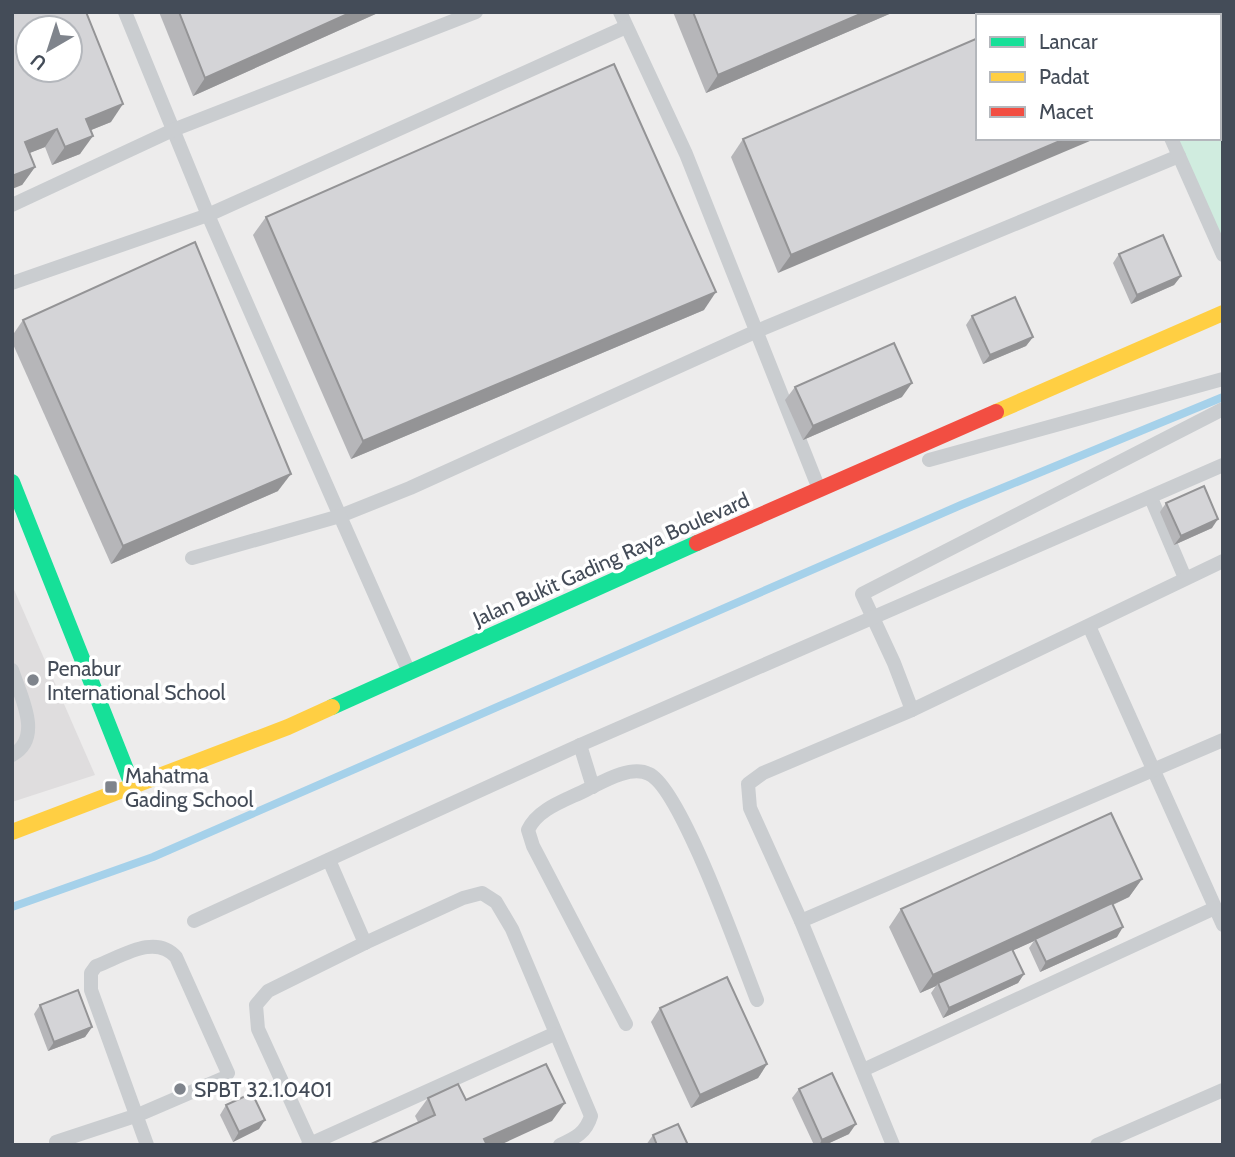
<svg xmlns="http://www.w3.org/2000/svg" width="1235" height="1157" font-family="Cabin,sans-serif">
<rect width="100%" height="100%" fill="#edecec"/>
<!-- education -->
<polygon fill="#dfddde" points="12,585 95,775 12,802"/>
<!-- green -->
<polygon fill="#d0ecdf" points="1115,12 1223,12 1223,253 1172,138 1219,138 1219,16 1117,16"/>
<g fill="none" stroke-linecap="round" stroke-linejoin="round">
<!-- stream -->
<polyline stroke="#a5d1ea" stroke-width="8" points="12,907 153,857 961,505 1223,397"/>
<!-- lane -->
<g stroke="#cacdd0" stroke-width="14">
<polyline points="125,12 208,215 340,516 410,488 757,331 1179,156"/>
<polyline points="620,12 686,154 819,489"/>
<polyline points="1115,12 1117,16"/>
<polyline points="1171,138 1223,255"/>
<polyline points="12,205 173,130 476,12"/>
<polyline points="12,283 208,215 626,27"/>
<polyline points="929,460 1223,379"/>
<polyline points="1151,498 1185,578"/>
<polyline points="192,558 340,516 409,672"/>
<polyline points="1089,626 1223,925"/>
<path d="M12 670C20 695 44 738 12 755"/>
<polyline points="912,710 894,663 862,594 1223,409"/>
<polyline points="580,745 593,787"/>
<path d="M329 860 365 943 463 898 482 893 496 902 512 929 591 1116C586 1133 575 1138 560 1145"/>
<polyline points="194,921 580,745 1223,465"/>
<polyline points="801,921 1223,740"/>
<path d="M626 1024 533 846 528 830C538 808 567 800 588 789 604 781 631 765 649 774 681 788 741 960 757 1000"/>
<polyline points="863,1070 1215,908"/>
<path d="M56 1142 138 1115 224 1078 228 1073 176 957C155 933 121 957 96 966L91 973V990L147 1145"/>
<polyline points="308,1145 554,1034"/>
<polyline points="311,1145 258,1029 256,1005 268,991 365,943"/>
<polyline points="893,1145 801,921 750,808 748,784 763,773 912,710 1223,561"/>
<polyline points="1097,1145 1223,1090"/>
</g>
<!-- fast -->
<g stroke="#16e098" stroke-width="16">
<polyline points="12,482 133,787"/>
<polyline points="332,707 697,543"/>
</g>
<!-- slow -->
<g stroke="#ffcf43" stroke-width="16">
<polyline points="996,412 1223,313"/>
<polyline points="12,832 288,727 332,707"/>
</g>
<!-- jam -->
<polyline stroke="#f24e42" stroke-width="16" points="697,543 996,412"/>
</g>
<!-- wall -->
<g fill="#b6b6b9">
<polygon points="12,12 111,122 91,130 80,154 52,165 45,147 29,153 35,167 22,185"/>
<polygon points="159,12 380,12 193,96"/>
<polygon points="673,12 894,12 706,93"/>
<polygon points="978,38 778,273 731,157 743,139"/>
<polygon points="266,217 704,310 351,459 253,235"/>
<polygon points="1119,254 1181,276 1174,285 1131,304 1113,263"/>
<polygon points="972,316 1033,337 1026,346 983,364 966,325"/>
<polygon points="23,320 278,491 111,564 12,342 12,336"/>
<polygon points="795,387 902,397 803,440 785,400"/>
<polygon points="1166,503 1212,528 1174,545 1160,512"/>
<polygon points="1142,879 1129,897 1113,905 1117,937 1040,972 1029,948 1034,941 1013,950 1024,974 1018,983 943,1018 931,993 936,986 920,993 889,927 901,909"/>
<polygon points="40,1005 92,1027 85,1037 48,1051 34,1014"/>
<polygon points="660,1008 767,1064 758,1078 691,1108 651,1022"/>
<polygon points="799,1089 849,1134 825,1145 814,1145 792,1098"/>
<polygon points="428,1098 466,1100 552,1121 418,1122 415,1116"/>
<polygon points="226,1105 259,1129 233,1142 220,1115"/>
<polygon points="653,1135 688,1145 646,1145"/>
</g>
<!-- shaded-wall -->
<g fill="#949496">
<polygon points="352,12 380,12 193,96 205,78"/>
<polygon points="865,12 894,12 706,93 718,75"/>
<polygon points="123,104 111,122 74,137 86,119"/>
<polygon points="57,129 45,147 12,160 25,142"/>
<polygon points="93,136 80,154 52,165 65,147"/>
<polygon points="1067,138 1097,138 778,273 791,255"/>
<polygon points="35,167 22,185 12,189 12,176"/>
<polygon points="1181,276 1174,285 1131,304 1137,295"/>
<polygon points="716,292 704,310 351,459 363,441"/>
<polygon points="1033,337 1026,346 983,364 990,355"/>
<polygon points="912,383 902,397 803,440 813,426"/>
<polygon points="291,474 278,491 111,564 123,546"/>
<polygon points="1218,519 1212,528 1174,545 1181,536"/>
<polygon points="1142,879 1129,897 1036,940 1035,939 1034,941 938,985 938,983 936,986 920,993 933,975"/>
<polygon points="1123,927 1117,937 1040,972 1046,962"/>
<polygon points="1024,974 1018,983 943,1018 949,1008"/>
<polygon points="92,1027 85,1037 48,1051 54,1042"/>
<polygon points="767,1064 758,1078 691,1108 700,1095"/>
<polygon points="565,1103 552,1121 500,1145 481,1145 484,1139"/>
<polygon points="265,1120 259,1129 233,1142 239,1132"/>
<polygon points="856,1124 849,1134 825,1145 819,1145 822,1140"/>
</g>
<!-- building -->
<g fill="#d4d4d7" stroke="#949496" stroke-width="2" fill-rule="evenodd">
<path d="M12 12H86L123 104 86 119 93 136 65 147 57 129 25 142 35 167 12 176ZM28 28H70V70H28Z"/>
<polygon points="179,12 352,12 205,78"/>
<polygon points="693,12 865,12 718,75"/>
<polygon points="1037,12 1103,12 1104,16 1029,16"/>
<polygon points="978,38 978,138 1067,138 791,255 743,139"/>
<polygon points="614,64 716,292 363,441 266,217"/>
<polygon points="1163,235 1181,276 1137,295 1119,254"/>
<polygon points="195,242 291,474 123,546 23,320"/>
<polygon points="1015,297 1033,337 990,355 972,316"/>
<polygon points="894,343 912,383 813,426 795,387"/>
<polygon points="1204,486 1218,519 1181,536 1166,503"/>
<polygon points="1111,813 1142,879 933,975 901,909"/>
<polygon points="1112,903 1123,927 1046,962 1035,939"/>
<polygon points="1012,949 1024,974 949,1008 938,983"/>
<polygon points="727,977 767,1064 700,1095 660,1008"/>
<polygon points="78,990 92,1027 54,1042 40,1005"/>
<polygon points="546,1064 565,1103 484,1139 487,1145 369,1145 435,1115 428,1098 458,1084 466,1100"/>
<polygon points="832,1073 856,1124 822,1140 799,1089"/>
<polygon points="252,1093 265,1120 239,1132 226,1105"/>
<polygon points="678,1124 688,1145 657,1145 653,1135"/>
</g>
<!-- markers -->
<g fill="#7f848c" stroke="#fff" stroke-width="2.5">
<circle cx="33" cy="680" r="7"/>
<rect x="104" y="780" width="14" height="14" rx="3.5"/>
<circle cx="180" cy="1089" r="7"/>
</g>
<g text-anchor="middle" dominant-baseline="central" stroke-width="7" stroke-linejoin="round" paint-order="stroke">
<!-- street labels -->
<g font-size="21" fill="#444c58" stroke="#fff">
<text transform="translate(611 559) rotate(-24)">Jalan Bukit Gading Raya Boulevard</text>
</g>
<!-- poi labels -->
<g font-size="21" fill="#444c58" stroke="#fff" text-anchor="start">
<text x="47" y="668">Penabur<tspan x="47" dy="24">International School</tspan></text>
<text x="125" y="775">Mahatma<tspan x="125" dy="24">Gading School</tspan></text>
<text x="194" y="1089">SPBT 32.1.0401</text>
</g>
</g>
<!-- border -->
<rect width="1235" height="1157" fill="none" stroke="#444c58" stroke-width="28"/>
<!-- legend -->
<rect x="976" y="14" width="245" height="126" fill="#ffffff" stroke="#b4b7bc" stroke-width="2"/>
<rect x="990" y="37" width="35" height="10" fill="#16e098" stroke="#b4b7bc" stroke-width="2"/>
<text x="1039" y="49" font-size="21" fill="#444c58">Lancar</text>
<rect x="990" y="72" width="35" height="10" fill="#ffcf43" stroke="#b4b7bc" stroke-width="2"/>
<text x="1039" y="84" font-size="21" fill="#444c58">Padat</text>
<rect x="990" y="107" width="35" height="10" fill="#f24e42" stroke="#b4b7bc" stroke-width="2"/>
<text x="1039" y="119" font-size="21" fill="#444c58">Macet</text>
<!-- north arrow -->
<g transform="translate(49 49) rotate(219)"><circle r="33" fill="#ffffff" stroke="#b4b7bc" stroke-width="2"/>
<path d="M0-5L12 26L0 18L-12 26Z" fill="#7f848c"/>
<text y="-10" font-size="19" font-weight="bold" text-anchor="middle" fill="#444c58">U</text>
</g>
</svg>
